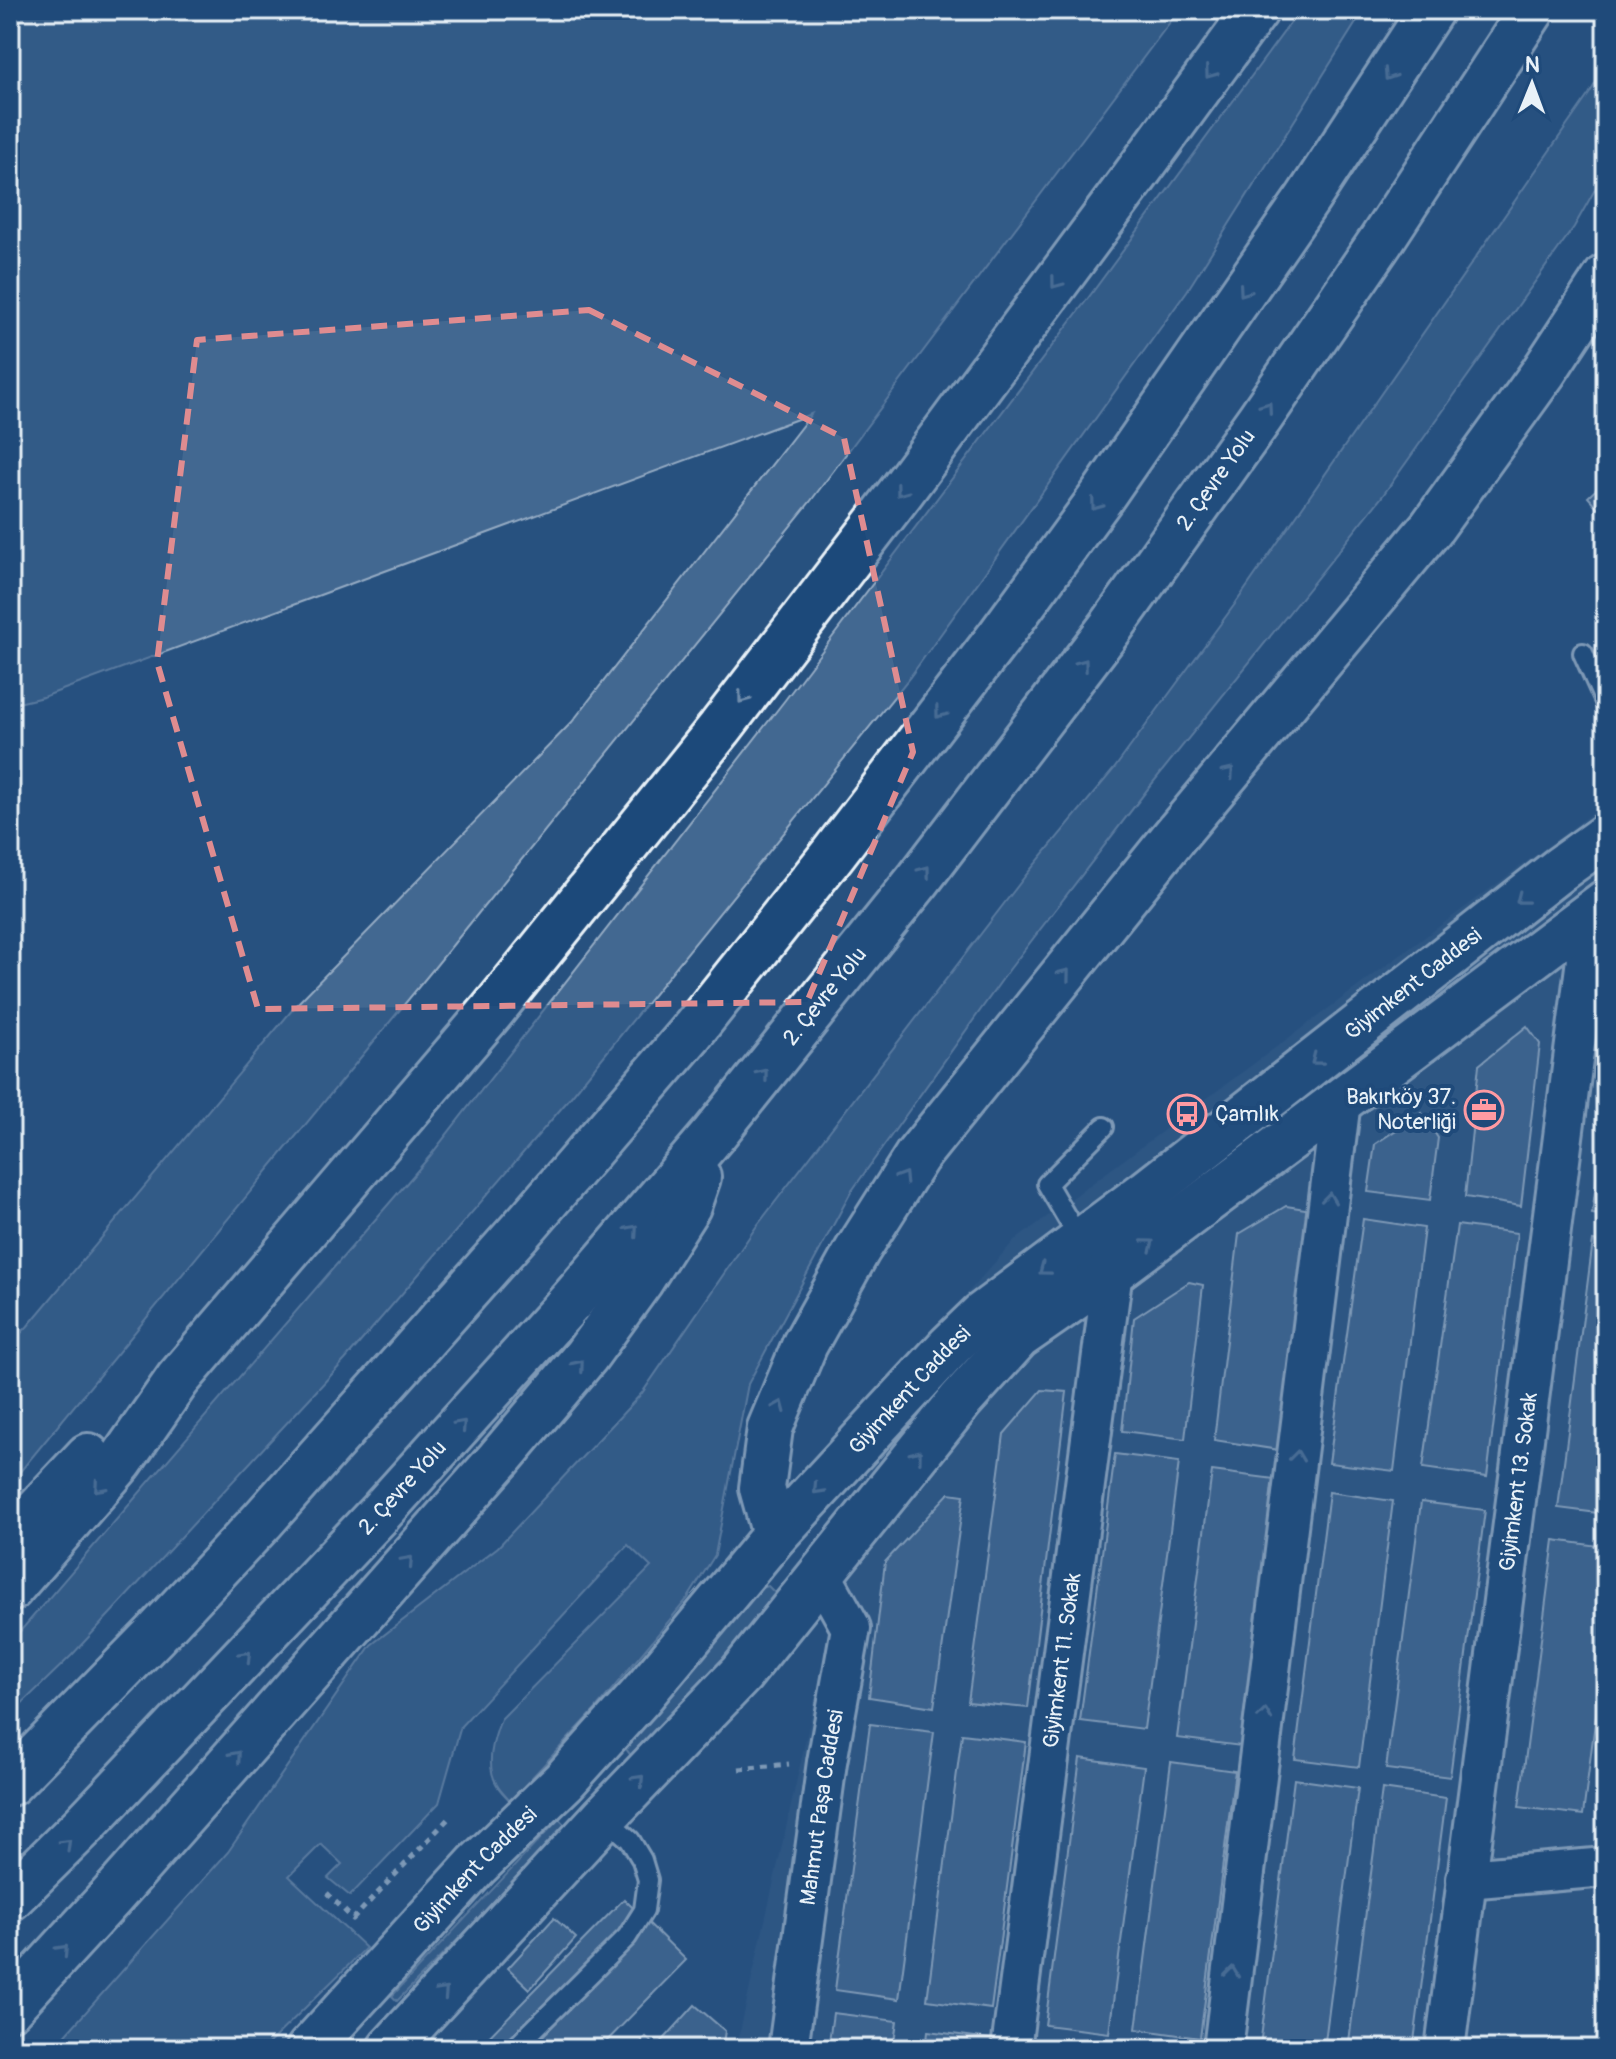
<svg xmlns="http://www.w3.org/2000/svg" width="1616" height="2059" font-family="Pangolin,sans-serif">
<rect width="100%" height="100%" fill="#27517f"/>
<filter id="ink" filterUnits="userSpaceOnUse"><feTurbulence type="fractalNoise" baseFrequency=".0125" numOctaves="2"/><feDisplacementMap in="SourceGraphic" scale="16" xChannelSelector="R" yChannelSelector="G"/><feConvolveMatrix kernelMatrix="1 2 1 2 8 2 1 2 1" color-interpolation-filters="sRGB"/></filter>
<g filter="url(#ink)">
<!-- built -->
<polygon fill="#355d88" points="1606,803 1606,2049 736,2049 886,1384 1014,1241"/>
<!-- green -->
<g fill="#436891" stroke="#96acc4" stroke-width="2">
<polygon points="10,10 1179,10 810,502 435,967 10,1484 10,1344 27,1327 298,1003 572,722 811,414 43,697 10,705"/>
<polygon points="1300,10 1364,10 1187,291 910,677 565,1104 345,1360 72,1655 10,1715 10,1643 430,1156 785,700 1086,301"/>
<path d="M1606 66V170L1574 227 1381 498 1147 790 1009 970 851 1192 748 1384 715 1555 688 1598 595 1710 510 1801C506 1796 500 1791 497 1785 485 1765 493 1740 501 1719L651 1567 628 1545 461 1726 439 1803 350 1896 328 1878 342 1864 321 1844 289 1876 366 1948 263 2049H53L228 1852 371 1645 498 1547 642 1393 756 1227 1026 875 1114 769 1235 604 1589 94Z"/>
<polygon points="768,1586 775,1593 776,1604 632,1757 626,1749 753,1590"/>
<polygon points="559,1819 568,1828 397,2001 392,1996"/>
</g>
<!-- building -->
<g fill="#57789d" stroke="#e8f1f8" stroke-width="2">
<polygon points="1606,480 1606,517 1588,497"/>
<polygon points="1527,1026 1540,1044 1521,1206 1465,1197 1479,1065"/>
<polygon points="1606,1110 1606,1216 1592,1214"/>
<polygon points="1422,1113 1438,1138 1430,1200 1368,1192 1375,1144"/>
<polygon points="1286,1206 1312,1210 1279,1450 1214,1440 1239,1234"/>
<polygon points="1363,1219 1424,1228 1394,1471 1329,1463"/>
<polygon points="1457,1225 1517,1233 1487,1477 1423,1468"/>
<polygon points="1593,1241 1606,1243 1606,1514 1558,1508"/>
<polygon points="1189,1282 1203,1285 1185,1439 1122,1431 1134,1318"/>
<polygon points="1042,1390 1067,1392 1028,1708 968,1702 1004,1434"/>
<polygon points="1115,1454 1179,1462 1144,1729 1080,1721"/>
<polygon points="1212,1471 1275,1479 1241,1746 1177,1738"/>
<polygon points="1329,1492 1393,1501 1359,1767 1295,1759"/>
<polygon points="949,1493 964,1495 934,1707 869,1697 885,1562"/>
<polygon points="1421,1502 1485,1510 1450,1777 1386,1769"/>
<polygon points="1554,1540 1606,1547 1606,1638 1583,1815 1519,1807"/>
<polygon points="870,1724 934,1732 899,1999 835,1990"/>
<polygon points="962,1734 1026,1742 991,2009 927,2000"/>
<polygon points="1080,1758 1144,1767 1109,2033 1045,2025"/>
<polygon points="1171,1762 1235,1771 1200,2038 1136,2029"/>
<polygon points="1294,1779 1358,1788 1324,2049 1284,2049 1260,2046"/>
<polygon points="1382,1789 1446,1798 1413,2049 1348,2049"/>
<polygon points="624,1899 686,1960 599,2049 477,2049"/>
<polygon points="554,1918 576,1938 530,1989 508,1968"/>
<polygon points="695,2005 725,2031 722,2049 634,2049 646,2037 657,2047"/>
<polygon points="833,2013 897,2021 893,2049 828,2049"/>
<polygon points="928,2031 992,2039 990,2049 926,2049"/>
</g>
<g fill="none" stroke-linecap="round" stroke-linejoin="round">
<defs>
<g id="service">
<polyline points="1583,653 1606,704"/>
<polyline points="1081,1242 1047,1184 1104,1127"/>
<polyline points="514,2049 627,1937 644,1910 648,1880 642,1860 630,1840 604,1817"/>
</g>
<g id="minor">
<polyline points="1466,1879 1606,1867"/>
<path id="s1" d="M788 2049 827 1762 851 1628 821 1574"/>
<path id="s2" d="M1011 2049 1113 1271"/>
<polyline points="1223,2049 1341,1101"/>
<path id="s3" d="M1445 2049 1592 913"/>
</g>
<g id="primary">
<path id="s4" d="M309 2049 477 1865 564 1781 640 1697 775 1535 950 1346 982 1315 1147 1192 1560 869 1606 836"/>
<polyline points="390,2049 604,1817 741,1674 960,1401 1018,1337 1113,1271 1606,902"/>
</g>
<g id="motorway">
<polyline points="775,1535 762,1488 770,1428 805,1344 857,1251 917,1156 1173,838 1432,527 1543,373 1606,277"/>
<polyline points="10,1539 88,1456"/>
<polyline points="10,1589 121,1461 178,1379 492,1011 720,728 901,492 1132,180 1256,10"/>
<polyline points="10,1783 154,1636 262,1521 529,1221 690,1034 833,854 999,637 1100,499 1308,198 1431,10"/>
<path id="s5" d="M10 1898 84 1825 378 1515 572 1300 714 1134 919 879 1111 627 1260 418 1381 241 1532 10"/>
<polyline points="10,2007 111,1897 499,1459 586,1356 641,1280 688,1206 698,1177"/>
</g>
</defs>
<!-- service casing -->
<use href="#service" stroke="#e8f1f8" stroke-width="24"/>
<!-- minor casing -->
<use href="#minor" stroke="#e8f1f8" stroke-width="44"/>
<!-- primary casing -->
<use href="#primary" stroke="#e8f1f8" stroke-width="50"/>
<!-- motorway casing -->
<use href="#motorway" stroke="#e8f1f8" stroke-width="50"/>
<!-- path -->
<g stroke="#e8f1f8" stroke-width="5" stroke-dasharray="6 6" stroke-linecap="butt">
<polyline points="739,1769 789,1764"/>
<polyline points="327,1893 353,1919 448,1819"/>
</g>
<!-- service -->
<use href="#service" stroke="#1f4a7a" stroke-width="18"/>
<!-- minor -->
<use href="#minor" stroke="#1f4a7a" stroke-width="38"/>
<!-- primary -->
<use href="#primary" stroke="#1f4a7a" stroke-width="44"/>
<!-- motorway -->
<use href="#motorway" stroke="#1f4a7a" stroke-width="44"/>
</g>
<!-- one-way arrows -->
<defs><path id="oneway-chevron" d="M-2-3.5L2.5 0L-2 3.5" fill="none" stroke-width="1.6" stroke-linecap="round" stroke-linejoin="round" transform="scale(2)"/></defs>
<g stroke="#6f8dac">
<use href="#oneway-chevron" transform="translate(1210 73) rotate(126)"/>
<use href="#oneway-chevron" transform="translate(1389 75) rotate(123)"/>
<use href="#oneway-chevron" transform="translate(1056 283) rotate(127)"/>
<use href="#oneway-chevron" transform="translate(1244 291) rotate(125)"/>
<use href="#oneway-chevron" transform="translate(1267 407) rotate(-55)"/>
<use href="#oneway-chevron" transform="translate(901 491) rotate(127)"/>
<use href="#oneway-chevron" transform="translate(1096 505) rotate(126)"/>
<use href="#oneway-chevron" transform="translate(1083 664) rotate(-53)"/>
<use href="#oneway-chevron" transform="translate(743 698) rotate(127)"/>
<use href="#oneway-chevron" transform="translate(940 713) rotate(127)"/>
<use href="#oneway-chevron" transform="translate(1229 772) rotate(-50)"/>
<use href="#oneway-chevron" transform="translate(925 871) rotate(-53)"/>
<use href="#oneway-chevron" transform="translate(1521 899) rotate(142)"/>
<use href="#oneway-chevron" transform="translate(1065 974) rotate(-51)"/>
<use href="#oneway-chevron" transform="translate(1316 1060) rotate(142)"/>
<use href="#oneway-chevron" transform="translate(763 1074) rotate(-51)"/>
<use href="#oneway-chevron" transform="translate(903 1177) rotate(-58)"/>
<use href="#oneway-chevron" transform="translate(1329 1198) rotate(-83)"/>
<use href="#oneway-chevron" transform="translate(633 1230) rotate(-49)"/>
<use href="#oneway-chevron" transform="translate(1149 1244) rotate(-37)"/>
<use href="#oneway-chevron" transform="translate(1044 1270) rotate(143)"/>
<use href="#oneway-chevron" transform="translate(579 1365) rotate(-50)"/>
<use href="#oneway-chevron" transform="translate(780 1406) rotate(-67)"/>
<use href="#oneway-chevron" transform="translate(461 1425) rotate(-48)"/>
<use href="#oneway-chevron" transform="translate(917 1455) rotate(-51)"/>
<use href="#oneway-chevron" transform="translate(1297 1456) rotate(-83)"/>
<use href="#oneway-chevron" transform="translate(99 1487) rotate(131)"/>
<use href="#oneway-chevron" transform="translate(818 1489) rotate(133)"/>
<use href="#oneway-chevron" transform="translate(408 1561) rotate(-48)"/>
<use href="#oneway-chevron" transform="translate(246 1656) rotate(-46)"/>
<use href="#oneway-chevron" transform="translate(1265 1714) rotate(-83)"/>
<use href="#oneway-chevron" transform="translate(236 1756) rotate(-49)"/>
<use href="#oneway-chevron" transform="translate(639 1780) rotate(-46)"/>
<use href="#oneway-chevron" transform="translate(66 1844) rotate(-44)"/>
<use href="#oneway-chevron" transform="translate(63 1950) rotate(-47)"/>
<use href="#oneway-chevron" transform="translate(1232 1972) rotate(-83)"/>
<use href="#oneway-chevron" transform="translate(443 1992) rotate(-47)"/>
</g>
</g>
<!-- marked area -->
<path d="M0 0H1616V2059H0ZM589 310 844 438 913 752 807 1002 258 1009 157 662 197 340Z" fill="#27517f" fill-opacity=".55" fill-rule="evenodd"/>
<path fill="none" stroke="#df8c90" stroke-width="6" stroke-dasharray="16 10" stroke-linejoin="round" d="M589 310 844 438 913 752 807 1002 258 1009 157 662 197 340Z"/>
<!-- icons -->
<defs>
<symbol id="office-ring" viewBox="-11 -11 22 22"><circle r="9.5" fill="#1f4a7a" stroke="#ff9aa2" stroke-width="1.5"/><path d="M-6-3h4V-5.5h4V-3h4V5H-6ZM-1-4.5V-3h2v-1.5ZM-6 0V1H6V0Z" fill="#ff9aa2"/></symbol>
<symbol id="bus-ring" viewBox="-11 -11 22 22"><circle r="9.5" fill="#1f4a7a" stroke="#ff9aa2" stroke-width="1.5"/><path d="M-5-6H5V4H4V6H2V4H-2V6H-4V4H-5ZM-3.5-4V0h7V-4ZM-3.5 1.2v1.5H-2V1.2ZM2 1.2v1.5H3.5V1.2Z" fill="#ff9aa2"/></symbol>
</defs>
<g fill-rule="evenodd">
<use href="#office-ring" x="1462" y="1088" width="44" height="44"/>
<use href="#bus-ring" x="1165" y="1092" width="44" height="44"/>
</g>
<g text-anchor="middle" dominant-baseline="central" stroke-width="8" stroke-linejoin="round" paint-order="stroke">
<!-- street labels -->
<g font-size="22" fill="#e8f1f8" stroke="#1f4a7a">
<text stroke="none"><textPath href="#s5" startOffset="1864">2. Çevre Yolu</textPath></text>
<text stroke="none"><textPath href="#s4" startOffset="1540">Giyimkent Caddesi</textPath></text>
<text stroke="none"><textPath href="#s5" startOffset="1216">2. Çevre Yolu</textPath></text>
<text stroke="none"><textPath href="#s4" startOffset="892">Giyimkent Caddesi</textPath></text>
<text stroke="none"><textPath href="#s3" startOffset="572">Giyimkent 13. Sokak</textPath></text>
<text stroke="none"><textPath href="#s5" startOffset="568">2. Çevre Yolu</textPath></text>
<text stroke="none"><textPath href="#s2" startOffset="392">Giyimkent 11. Sokak</textPath></text>
<text stroke="none"><textPath href="#s1" startOffset="244">Mahmut Paşa Caddesi</textPath></text>
<text stroke="none"><textPath href="#s4" startOffset="244">Giyimkent Caddesi</textPath></text>
</g>
<!-- poi labels -->
<g font-size="22" fill="#e8f1f8" stroke="#1f4a7a" text-anchor="end">
<text x="1456" y="1097">Bakırköy 37.<tspan x="1456" dy="25">Noterliği</tspan></text>
<text x="1215" y="1114" text-anchor="start">Çamlık</text>
</g>
</g>
<!-- margin -->
<rect width="1616" height="2059" fill="none" stroke="#1f4a7a" stroke-width="40"/>
<rect x="20" y="20" width="1576" height="2019" fill="none" stroke="#e8f1f8" stroke-width="3" filter="url(#ink)"/>
<!-- north arrow -->
<g transform="translate(1532 84) rotate(1)" stroke="#1f4a7a" stroke-width="6" paint-order="stroke">
<path d="M0-6L14 30L0 20L-14 30Z" fill="#e8f1f8"/>
<text y="-12" font-size="22" font-weight="bold" text-anchor="middle" fill="#e8f1f8">N</text>
</g>
</svg>
